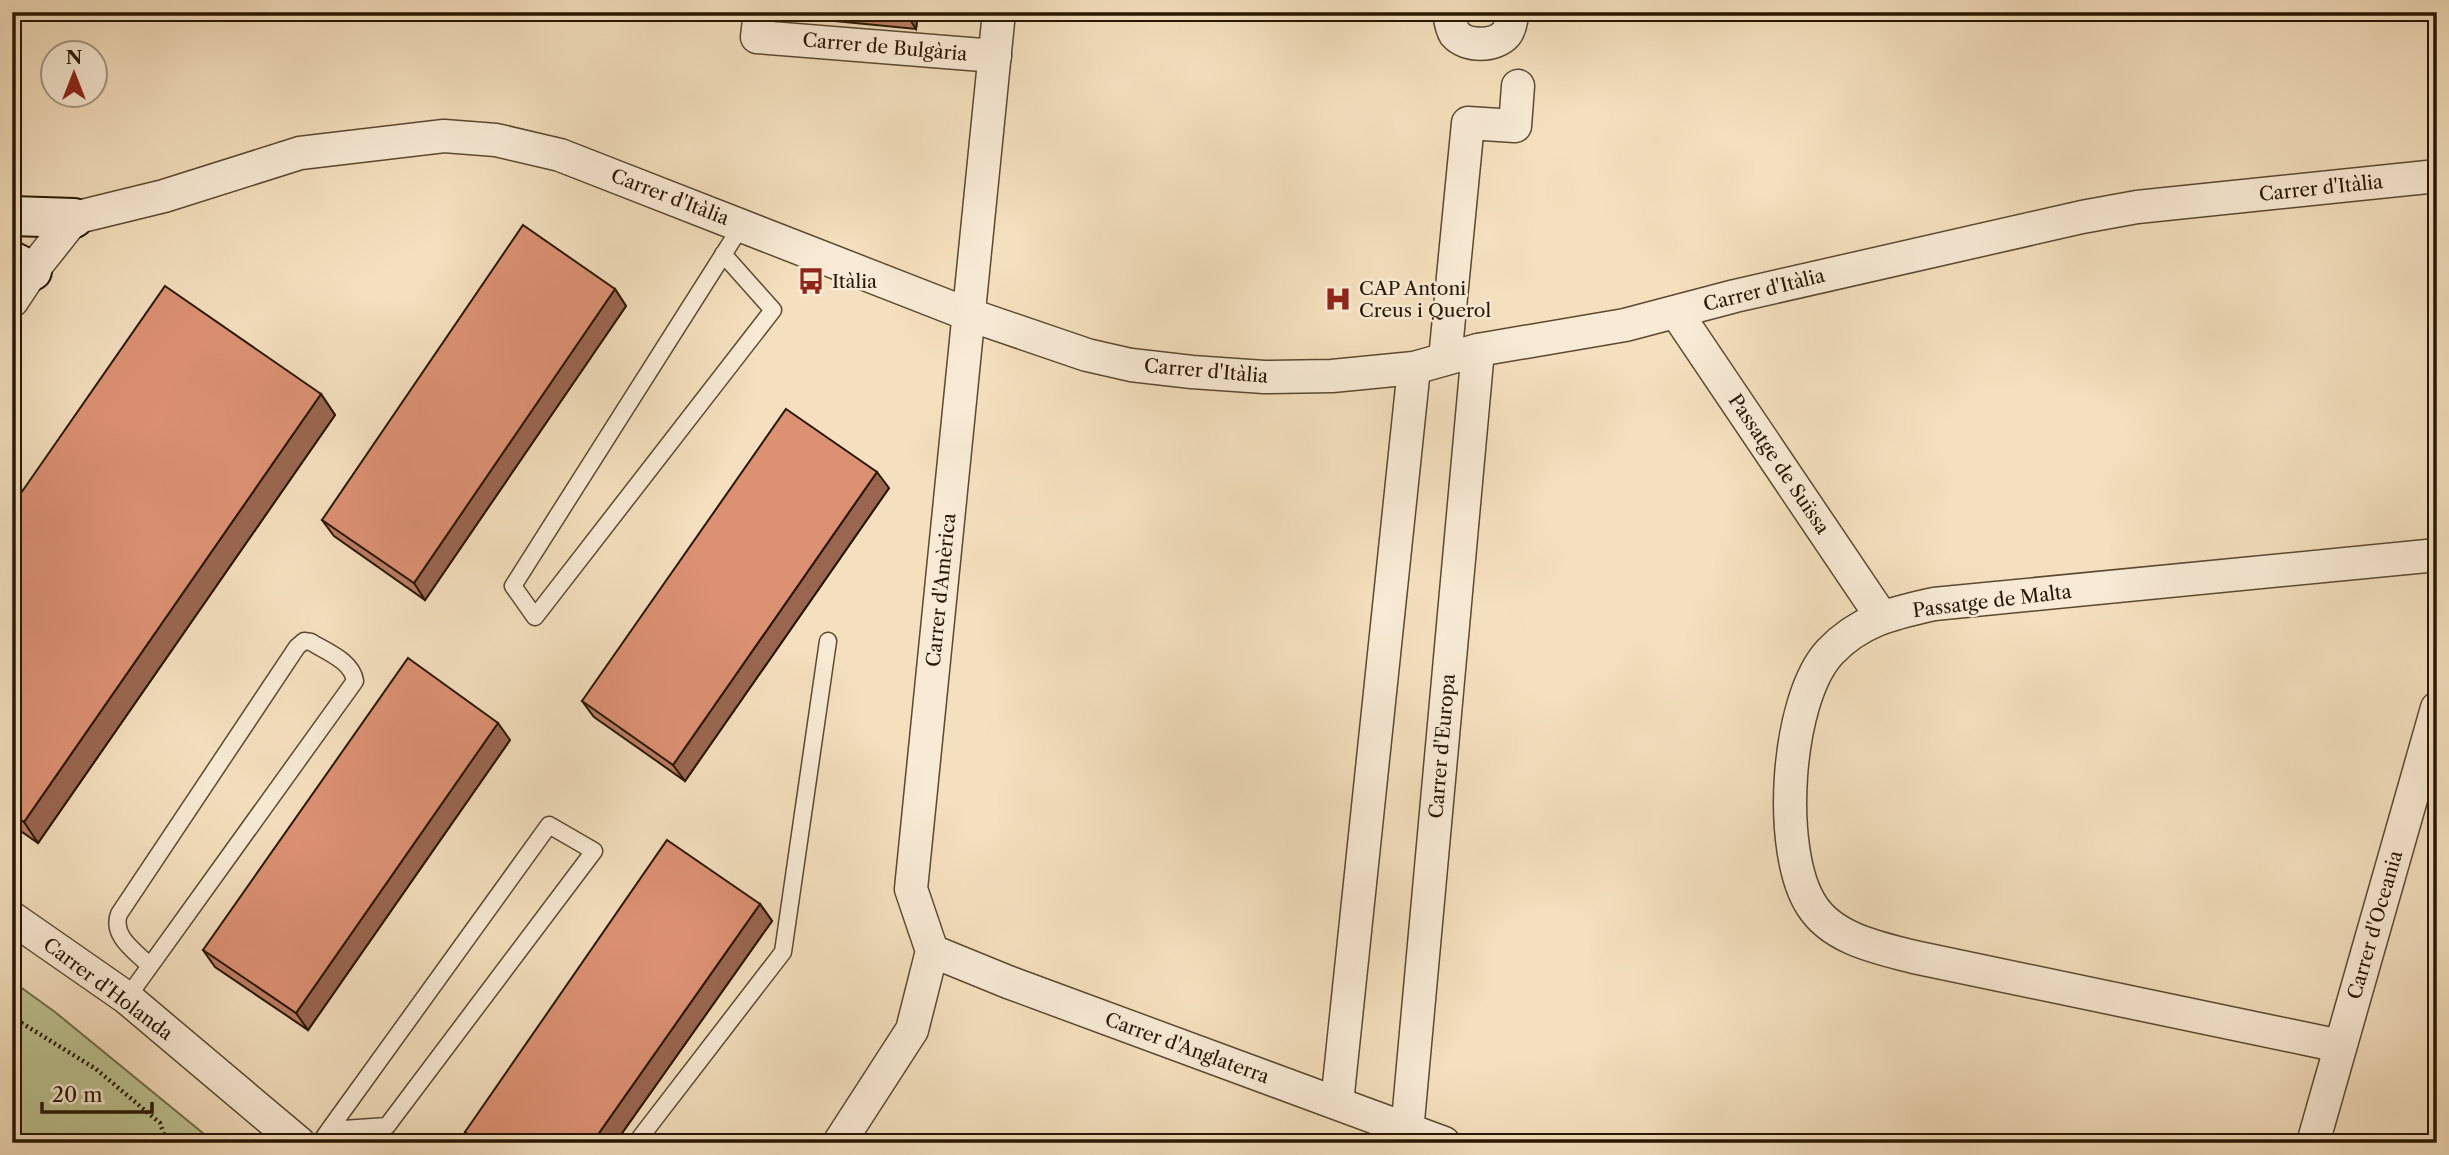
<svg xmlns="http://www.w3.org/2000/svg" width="2449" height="1155" font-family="'Libre Caslon Text',serif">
<rect width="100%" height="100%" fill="#f4dfbe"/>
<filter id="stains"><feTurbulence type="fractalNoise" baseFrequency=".00286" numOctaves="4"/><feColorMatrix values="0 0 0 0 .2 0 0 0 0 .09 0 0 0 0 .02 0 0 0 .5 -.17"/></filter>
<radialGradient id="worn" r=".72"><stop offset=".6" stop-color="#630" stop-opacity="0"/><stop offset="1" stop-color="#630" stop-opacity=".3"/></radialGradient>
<!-- green -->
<polygon fill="#bcc291" stroke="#726c48" stroke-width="2" points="12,981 55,1012 215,1143 12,1143"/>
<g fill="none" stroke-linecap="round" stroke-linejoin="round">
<defs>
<g id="lane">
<polyline points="723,254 773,310 535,617 513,586 742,225"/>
<path d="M127 998 355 681C352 661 327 652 311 642L304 641 297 647 119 914C111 936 135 951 149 965"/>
<polyline points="320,1143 329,1130 549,825 594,851 387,1126 329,1130"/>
<polyline points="636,1143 783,952 828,641"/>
</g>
<g id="street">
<polyline points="760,12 757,37 995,56"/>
<path d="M1449 12C1450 19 1451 28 1455 34 1466 47 1495 47 1506 34 1511 28 1511 19 1513 12"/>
<polyline points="12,301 32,271 74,218 164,196 300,153 444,136 496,140 560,155 970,315 1087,355 1131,365 1192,372 1264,377 1332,376 1414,368 1478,350 1625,325 1735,296 2082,217 2137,207 2437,176"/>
<polyline points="1676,312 1881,616"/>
<polyline points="1445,359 1468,123 1515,126 1518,86"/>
<polyline points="12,918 127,998 299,1143"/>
<polyline points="932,951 1008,982 1444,1143"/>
<path d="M2340 1046 1914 957C1879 948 1833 939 1812 906 1776 852 1786 699 1830 652 1860 620 1894 613 1934 604L2437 555"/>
<polyline points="1337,1103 1414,368"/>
<polyline points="839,1143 912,1030 932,951 911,889 999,12"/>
<polyline points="1406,1143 1478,350"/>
<polyline points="2313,1143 2437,708"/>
</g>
<g id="secondary">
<polyline points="12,216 74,218"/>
<polyline points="12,261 32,271"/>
</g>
</defs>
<!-- lane casing -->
<use href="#lane" stroke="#5b4930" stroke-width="19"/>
<!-- street casing -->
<use href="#street" stroke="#5b4930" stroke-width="35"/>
<!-- secondary casing -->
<use href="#secondary" stroke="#281700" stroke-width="42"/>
<!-- path -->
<polyline stroke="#281700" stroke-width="4.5" stroke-dasharray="2 3.5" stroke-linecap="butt" points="12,1017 96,1069 160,1123 167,1143"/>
<!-- lane -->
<use href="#lane" stroke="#f8ead5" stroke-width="16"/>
<!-- street -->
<use href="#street" stroke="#f8ead5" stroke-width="32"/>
<!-- secondary -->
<use href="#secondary" stroke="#f8ead5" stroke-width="38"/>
</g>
<!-- wall -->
<g fill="#bd7d63" stroke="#281700" stroke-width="2">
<polygon points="801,12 918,12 916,29 804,18"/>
<polygon points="615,289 626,306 425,600 334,536 322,520"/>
<polygon points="321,394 335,415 38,843 12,825 12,506"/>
<polygon points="889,488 685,781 594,717 582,701"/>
<polygon points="510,740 308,1030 215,967 203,950"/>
<polygon points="760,904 772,921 615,1143 472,1143 465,1132"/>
</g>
<!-- shaded-wall -->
<g fill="#9a6650" stroke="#281700" stroke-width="2">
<polygon points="905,12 918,12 916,29"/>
<polygon points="615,289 626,306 425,600 414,583"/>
<polygon points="321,394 335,415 38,843 24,822"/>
<polygon points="877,472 889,488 685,781 673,765"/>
<polygon points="498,723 510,740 308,1030 296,1013"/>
<polygon points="760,904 772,921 615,1143 592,1143"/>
</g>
<!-- building -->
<g fill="#dc9173" stroke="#281700" stroke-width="2">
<polygon points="523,225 615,289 414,583 322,520"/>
<polygon points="165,286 321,394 24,822 12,814 12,506"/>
<polygon points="786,409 877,472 673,765 582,701"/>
<polygon points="408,658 498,723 296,1013 203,950"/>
<polygon points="667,840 760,904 592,1143 480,1143 465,1132"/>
</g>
<!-- icons -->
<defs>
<symbol id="bus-bare" viewBox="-9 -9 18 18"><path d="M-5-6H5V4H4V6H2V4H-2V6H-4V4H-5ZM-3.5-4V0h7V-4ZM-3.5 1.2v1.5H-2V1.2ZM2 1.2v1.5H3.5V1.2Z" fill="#8f2418" stroke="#f8ead5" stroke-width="2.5" paint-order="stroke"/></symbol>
<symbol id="hospital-bare" viewBox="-9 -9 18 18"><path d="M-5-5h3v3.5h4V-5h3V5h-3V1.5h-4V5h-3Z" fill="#8f2418" stroke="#f8ead5" stroke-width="2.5" paint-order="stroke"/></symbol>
</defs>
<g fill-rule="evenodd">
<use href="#bus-bare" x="792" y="262" width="38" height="38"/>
<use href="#hospital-bare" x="1319" y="280" width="38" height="38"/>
</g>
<g text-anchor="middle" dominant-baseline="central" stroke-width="5" stroke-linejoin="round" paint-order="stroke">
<!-- street labels -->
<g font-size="19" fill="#281700" stroke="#f8ead5">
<text transform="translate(885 47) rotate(5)">Carrer de Bulgària</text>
<text transform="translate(2321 188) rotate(-6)">Carrer d'Itàlia</text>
<text transform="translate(670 197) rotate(21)">Carrer d'Itàlia</text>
<text transform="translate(1764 290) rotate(-14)">Carrer d'Itàlia</text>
<text transform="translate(1206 371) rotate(5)">Carrer d'Itàlia</text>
<text transform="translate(1779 464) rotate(56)">Passatge de Suïssa</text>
<text transform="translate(941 590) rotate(-84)">Carrer d'Amèrica</text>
<text transform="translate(1992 601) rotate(-7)">Passatge de Malta</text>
<text transform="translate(1442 746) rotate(-85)">Carrer d'Europa</text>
<text transform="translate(2375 925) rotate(-74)">Carrer d'Oceania</text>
<text transform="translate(108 989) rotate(37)">Carrer d'Holanda</text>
<text transform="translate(1187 1048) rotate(20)">Carrer d'Anglaterra</text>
</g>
<!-- poi labels -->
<g font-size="19" fill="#281700" stroke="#f8ead5" text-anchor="start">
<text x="832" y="281">Itàlia</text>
<text x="1359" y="288">CAP Antoni<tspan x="1359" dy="22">Creus i Querol</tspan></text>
</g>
</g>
<!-- margin -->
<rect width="2449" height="1155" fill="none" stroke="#f4dfbe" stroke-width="42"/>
<rect x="14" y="14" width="2421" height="1127" fill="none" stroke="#281700" stroke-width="3.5"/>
<rect x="21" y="21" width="2407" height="1113" fill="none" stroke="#281700" stroke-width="2"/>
<!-- north arrow -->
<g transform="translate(74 74)"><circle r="33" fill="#f8ead5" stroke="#a59680" stroke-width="2"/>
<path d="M0-5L12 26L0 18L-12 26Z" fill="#8f2418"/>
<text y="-10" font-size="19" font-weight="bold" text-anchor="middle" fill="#281700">N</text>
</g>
<!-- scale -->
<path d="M42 1102v10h110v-10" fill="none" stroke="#281700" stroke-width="3.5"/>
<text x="52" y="1102" font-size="21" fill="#281700" stroke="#f8ead5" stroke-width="5" paint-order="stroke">20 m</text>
<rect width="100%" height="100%" filter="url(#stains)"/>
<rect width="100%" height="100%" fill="url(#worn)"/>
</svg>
